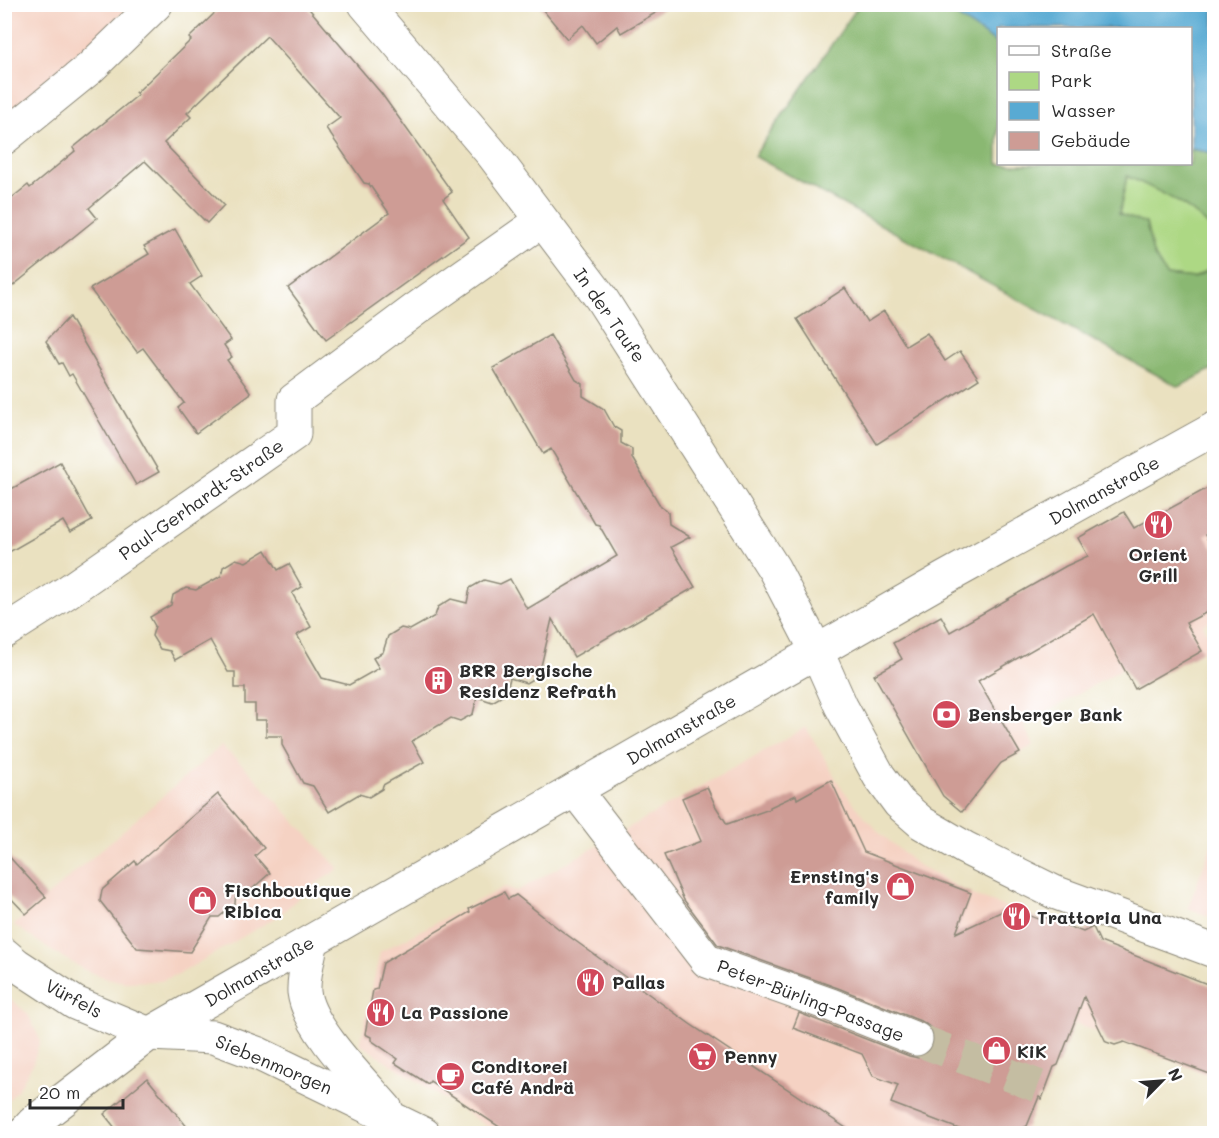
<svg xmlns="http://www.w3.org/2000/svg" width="1219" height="1138" font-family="Mali,sans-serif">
<rect width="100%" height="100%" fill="#fff"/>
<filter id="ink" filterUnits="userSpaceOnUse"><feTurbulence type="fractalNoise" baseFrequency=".0167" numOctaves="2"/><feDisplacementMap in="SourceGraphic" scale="12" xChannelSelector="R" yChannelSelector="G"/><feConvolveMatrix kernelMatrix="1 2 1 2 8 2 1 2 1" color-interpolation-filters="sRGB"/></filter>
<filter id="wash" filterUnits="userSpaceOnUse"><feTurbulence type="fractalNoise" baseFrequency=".008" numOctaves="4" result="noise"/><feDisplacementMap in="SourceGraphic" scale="24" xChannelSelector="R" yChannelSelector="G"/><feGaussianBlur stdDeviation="1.35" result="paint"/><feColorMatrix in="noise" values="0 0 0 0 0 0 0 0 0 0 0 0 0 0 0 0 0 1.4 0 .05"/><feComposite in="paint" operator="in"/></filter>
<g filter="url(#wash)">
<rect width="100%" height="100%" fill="#eae1c0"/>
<!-- built -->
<g fill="#f5d2c3">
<polygon points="5,5 131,5 81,57 5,121"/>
<polygon points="1214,485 1214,618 1203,625 1214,645 1135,688 1124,668 1023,725 1034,745 1001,764 962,813 943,797 874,676 1079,558"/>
<polygon points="806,727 841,787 863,815 879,832 916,864 968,893 1214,987 1214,1077 1068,1021 1025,1133 497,1133 360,1044 380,952 504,887 517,891"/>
<polygon points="221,746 247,769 339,869 309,888 280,915 181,973 161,981 125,982 105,978 85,970 55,953 14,925"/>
<polygon points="1214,838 1214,918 1188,908"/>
<polygon points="5,994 28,1014 40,1040 33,1063 19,1088 5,1104"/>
</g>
<!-- green -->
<path fill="#add884" stroke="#6c8258" stroke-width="1.5" d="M1127 176C1158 191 1192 205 1214 232V267L1194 278 1166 275 1153 254 1146 223 1119 215Z"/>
<!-- forest -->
<path fill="#8ab872" stroke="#5a724e" stroke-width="1.5" d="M855 5H940L998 44V164H1190L1191 149 1214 153V232C1192 205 1158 191 1127 176L1119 214 1146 223 1153 254 1166 275 1194 278 1214 267V368L1179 387 754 156 857 8Z"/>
<!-- water -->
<polygon fill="#58aad3" stroke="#426a7f" stroke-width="1.5" points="940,5 1214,5 1214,153 1191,149 1190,28 998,28 998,44"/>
<g id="blocks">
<!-- building -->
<g fill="#ce9c95">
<polygon points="224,4 305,4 381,93 452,192 443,199 469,237 326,340 288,288 389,213 369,184 364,183 326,128 340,118 267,36 187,113 191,117 164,143 224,205 207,223 145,161 89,208 97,218 4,293 4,204 28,185 30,188 75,151 73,148 138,95 136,93 191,40 189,38"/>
<polygon points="538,4 671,4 621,33 617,26 596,43 583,25 567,39"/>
<polygon points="175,229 202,276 190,284 231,340 224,345 232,357 227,360 251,393 196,433 178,408 184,403 143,348 137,352 90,289 149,254 144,246"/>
<polygon points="845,288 867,322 884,311 906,346 927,333 945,361 960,351 979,379 877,444 797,319"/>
<polygon points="69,317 159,472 136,485 72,374 69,376 62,363 59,364 46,341"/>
<polygon points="550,335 576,380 583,384 583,396 604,409 614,427 621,431 621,443 632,449 632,458 661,507 668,512 669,524 690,537 671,547 695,587 574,657 552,619 539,675 526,683 510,678 506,694 492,702 477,697 473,714 460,721 451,718 412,741 424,762 383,785 382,789 369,797 359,794 329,812 313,786 303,783 282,745 282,736 266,736 266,720 255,720 255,704 245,704 245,688 235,688 235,672 228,672 210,640 175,660 170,651 160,649 152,636 155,626 150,617 171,605 173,595 186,588 196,590 221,576 223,567 236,559 246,562 266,550 278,570 289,564 302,587 292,593 311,627 297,635 322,678 349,685 379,668 373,658 383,652 388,636 401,628 410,630 435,616 438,607 451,599 467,603 470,588 484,580 500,584 510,579 527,609 617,556 599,525 595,524 551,449 543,454 493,368"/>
<polygon points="60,462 92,521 70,533 63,521 4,555 4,493"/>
<polygon points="1215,484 1215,530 1205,535 1215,552 1215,608 1186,623 1202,651 1135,689 1094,614 978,681 1020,753 1001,763 962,812 943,796 874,675 902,659 893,643 941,616 950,632 1066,566 1088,556 1078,538 1124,512 1134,528"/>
<polygon points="831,780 864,852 971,893 956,933 1009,908 1041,920 1042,916 1083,932 1093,927 1100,942 1215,987 1215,1076 1124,1042 1115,1045 1106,1042 1084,997 1058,1065 1054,1067 1042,1099 1039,1097 1027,1126 1011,1134 972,1134 891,1103 898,1085 873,1076 862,1054 793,1028 799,1013 909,1056 918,1058 928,1053 934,1045 935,1037 931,1028 923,1022 838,988 718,945 684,900 664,855 701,841 682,798 707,787 716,807 727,824 770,809 770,807 796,795 797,799"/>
<polygon points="218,794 264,848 255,856 270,873 251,890 236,889 235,904 219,917 212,917 190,952 137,948 100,901 102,890 135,861 137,864"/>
<polygon points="4,851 46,897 26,914 4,891"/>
<polygon points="504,892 508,899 516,895 559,929 690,1024 855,1134 510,1134 430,1081 428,1084 395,1063 398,1059 371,1040 371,1037 365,1034 373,990 377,989 383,963 470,912 469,909"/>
<polygon points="147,1078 193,1134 120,1134 104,1114"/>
</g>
</g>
</g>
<g filter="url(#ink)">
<use href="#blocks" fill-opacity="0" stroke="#8a8676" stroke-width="1.5"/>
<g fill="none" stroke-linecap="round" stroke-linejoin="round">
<!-- minor-tunnel -->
<polyline stroke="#c4bda2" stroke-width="33" stroke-dasharray="33 16" stroke-linecap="butt" points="916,1039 1046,1089"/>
<defs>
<g id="minor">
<polyline points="365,4 493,155 601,298 774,569 817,652 841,706 879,776 899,803 922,823 965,848 1054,892 1214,951"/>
<polyline points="4,138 90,68 156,4"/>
<polyline points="4,632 67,592 294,434 294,400 416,309 541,221"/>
<polyline points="575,790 707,961 831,1005 916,1039"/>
<path d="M312 941C309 956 303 976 304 992 308 1028 362 1081 386 1109"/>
<polyline points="4,954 17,965 75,1003 149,1034 213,1037 259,1054 424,1134"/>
</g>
<polyline id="major" points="23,1134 33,1123 149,1034 945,578 1214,429"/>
</defs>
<!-- minor casing -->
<use href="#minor" stroke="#8a8676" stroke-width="35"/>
<!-- major casing -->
<use href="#major" stroke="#8a8676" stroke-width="35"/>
<!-- minor -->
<use href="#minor" stroke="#fff" stroke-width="33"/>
<!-- major -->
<use href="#major" stroke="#fff" stroke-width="33"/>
</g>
</g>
<!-- icons -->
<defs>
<symbol id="restaurant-disc" viewBox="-11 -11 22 22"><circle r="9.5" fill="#d1495b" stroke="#fff"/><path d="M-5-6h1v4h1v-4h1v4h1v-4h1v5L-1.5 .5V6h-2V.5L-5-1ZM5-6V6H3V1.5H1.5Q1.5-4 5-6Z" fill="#fff"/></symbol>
<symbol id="building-disc" viewBox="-11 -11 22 22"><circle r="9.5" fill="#d1495b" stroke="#fff"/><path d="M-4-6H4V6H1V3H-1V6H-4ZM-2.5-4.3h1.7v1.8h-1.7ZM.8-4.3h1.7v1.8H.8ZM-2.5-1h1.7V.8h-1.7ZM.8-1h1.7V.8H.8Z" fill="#fff"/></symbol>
<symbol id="bank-disc" viewBox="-11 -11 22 22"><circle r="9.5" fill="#d1495b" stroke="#fff"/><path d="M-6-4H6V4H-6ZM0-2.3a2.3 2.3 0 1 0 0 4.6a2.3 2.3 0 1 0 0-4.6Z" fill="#fff"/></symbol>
<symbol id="shop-disc" viewBox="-11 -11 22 22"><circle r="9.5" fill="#d1495b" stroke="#fff"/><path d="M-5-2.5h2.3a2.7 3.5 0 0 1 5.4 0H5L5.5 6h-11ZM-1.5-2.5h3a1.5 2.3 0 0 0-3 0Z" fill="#fff"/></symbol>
<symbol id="supermarket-disc" viewBox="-11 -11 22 22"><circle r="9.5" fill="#d1495b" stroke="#fff"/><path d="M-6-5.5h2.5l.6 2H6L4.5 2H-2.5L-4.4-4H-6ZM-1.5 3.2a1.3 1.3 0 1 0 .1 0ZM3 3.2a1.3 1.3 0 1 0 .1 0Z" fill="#fff"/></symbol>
<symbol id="cafe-disc" viewBox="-11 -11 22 22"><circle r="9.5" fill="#d1495b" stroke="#fff"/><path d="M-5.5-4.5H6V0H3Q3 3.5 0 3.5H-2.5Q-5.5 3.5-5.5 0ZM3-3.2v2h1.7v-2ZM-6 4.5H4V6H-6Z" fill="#fff"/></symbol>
</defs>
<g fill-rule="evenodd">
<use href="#restaurant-disc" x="1142" y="508" width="33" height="33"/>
<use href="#building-disc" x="422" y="664" width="33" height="33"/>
<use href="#bank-disc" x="930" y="698" width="33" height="33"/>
<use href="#shop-disc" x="884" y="870" width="33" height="33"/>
<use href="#shop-disc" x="186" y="884" width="33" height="33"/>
<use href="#restaurant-disc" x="1000" y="900" width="33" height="33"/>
<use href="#restaurant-disc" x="574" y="966" width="33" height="33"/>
<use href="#restaurant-disc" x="364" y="996" width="33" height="33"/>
<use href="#shop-disc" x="980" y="1034" width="33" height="33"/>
<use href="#supermarket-disc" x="686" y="1040" width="33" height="33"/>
<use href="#cafe-disc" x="434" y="1060" width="33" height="33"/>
</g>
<g text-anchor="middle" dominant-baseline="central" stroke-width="4.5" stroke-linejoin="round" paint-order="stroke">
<!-- street labels -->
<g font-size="18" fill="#2b2b2b" stroke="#fff">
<text transform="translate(610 315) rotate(55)">In der Taufe</text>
<text transform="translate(1104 490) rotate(-29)">Dolmanstraße</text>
<text transform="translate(201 499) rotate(-35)">Paul-Gerhardt-Straße</text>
<text transform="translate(681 729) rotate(-30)">Dolmanstraße</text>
<text transform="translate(259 971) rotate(-30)">Dolmanstraße</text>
<text transform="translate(74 998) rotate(28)">Vürfels</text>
<text transform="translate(811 1000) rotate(21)">Peter-Bürling-Passage</text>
<text transform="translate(274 1064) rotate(23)">Siebenmorgen</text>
</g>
<!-- poi labels -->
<g font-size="18" font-weight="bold" fill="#2b2b2b" stroke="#fff" text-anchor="start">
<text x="1158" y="554" text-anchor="middle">Orient<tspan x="1158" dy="21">Grill</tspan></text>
<text x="459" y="670">BRR Bergische<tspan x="459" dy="21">Residenz Refrath</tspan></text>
<text x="968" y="714">Bensberger Bank</text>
<text x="879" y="876" text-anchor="end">Ernsting's<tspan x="879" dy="21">family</tspan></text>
<text x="224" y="890">Fischboutique<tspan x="224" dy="21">Ribica</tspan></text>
<text x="1037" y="917">Trattoria Una</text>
<text x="612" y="982">Pallas</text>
<text x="401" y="1012">La Passione</text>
<text x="1017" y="1051">KiK</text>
<text x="724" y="1056">Penny</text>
<text x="471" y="1066">Conditorei<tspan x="471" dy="21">Café Andrä</tspan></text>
</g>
</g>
<!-- margin -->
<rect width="1219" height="1138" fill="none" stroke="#fff" stroke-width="24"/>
<!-- legend -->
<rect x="997" y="27" width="195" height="138" fill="#ffffff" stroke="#aaaaaa" stroke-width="1.5"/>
<rect x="1009" y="46" width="30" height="9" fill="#ffffff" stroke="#aaaaaa" stroke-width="1.5"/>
<text x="1051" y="57" font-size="18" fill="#2b2b2b">Straße</text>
<rect x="1009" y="72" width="30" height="18" fill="#add884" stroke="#aaaaaa" stroke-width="1.5"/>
<text x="1051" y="87" font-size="18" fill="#2b2b2b">Park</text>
<rect x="1009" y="102" width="30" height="18" fill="#58aad3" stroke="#aaaaaa" stroke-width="1.5"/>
<text x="1051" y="117" font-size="18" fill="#2b2b2b">Wasser</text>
<rect x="1009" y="132" width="30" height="18" fill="#ce9c95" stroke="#aaaaaa" stroke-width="1.5"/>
<text x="1051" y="147" font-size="18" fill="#2b2b2b">Gebäude</text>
<!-- north arrow -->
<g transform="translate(1162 1081) rotate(65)" stroke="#ffffff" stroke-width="4.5" paint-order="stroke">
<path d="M0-4.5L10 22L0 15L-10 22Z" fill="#2b2b2b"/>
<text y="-9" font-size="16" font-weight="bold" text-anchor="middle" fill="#2b2b2b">N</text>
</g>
<!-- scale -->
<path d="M30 1099v9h93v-9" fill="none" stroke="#2b2b2b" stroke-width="3"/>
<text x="39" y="1099" font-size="18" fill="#2b2b2b" stroke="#ffffff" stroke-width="4.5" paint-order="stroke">20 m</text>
</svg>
